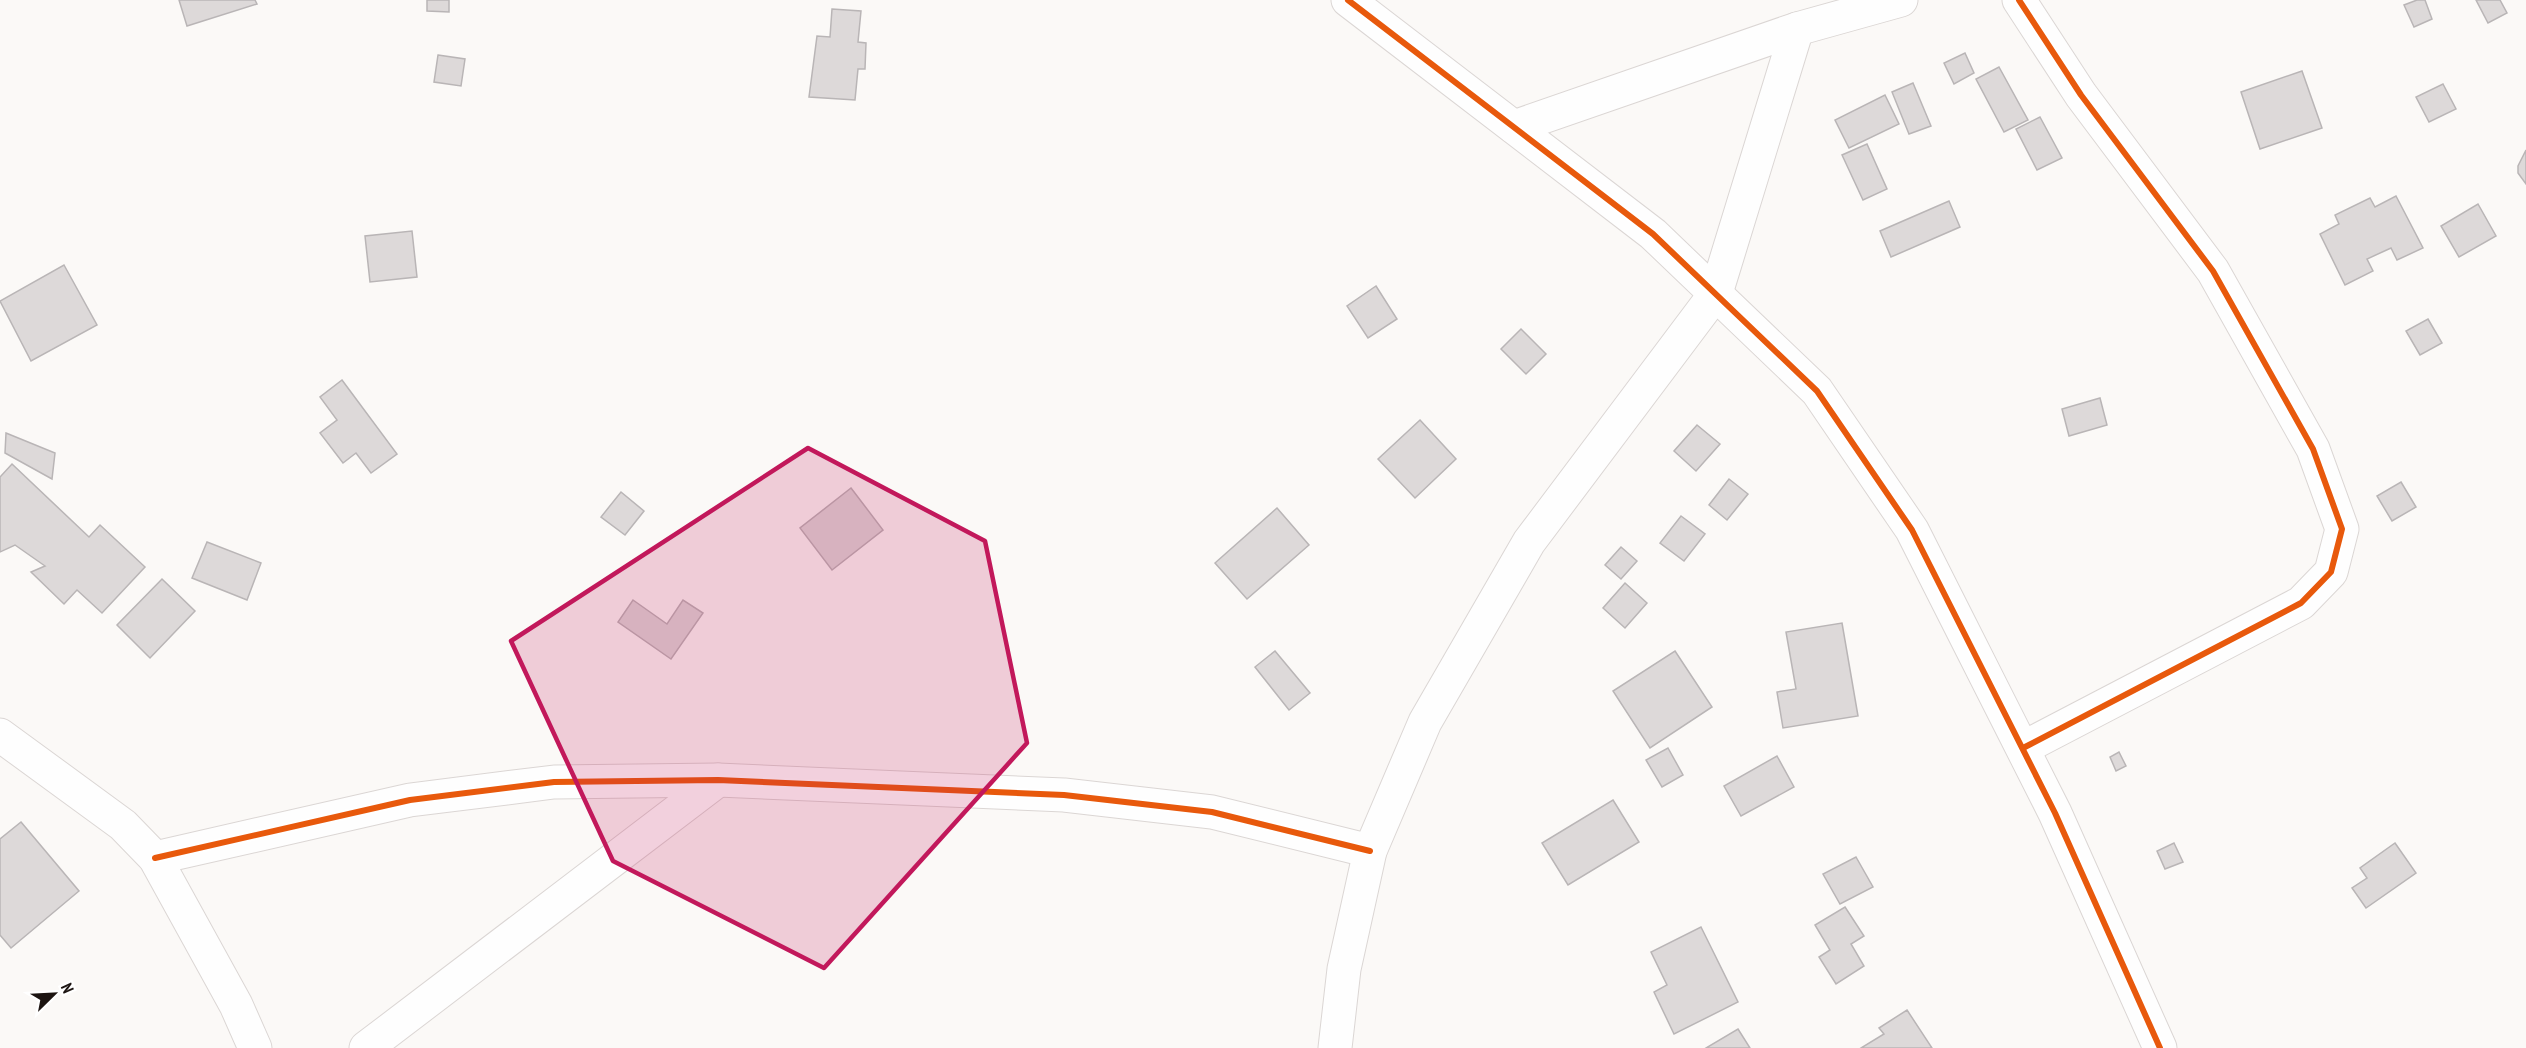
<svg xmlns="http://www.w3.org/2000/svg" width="2526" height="1048" font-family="'PT Sans Narrow',sans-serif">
<rect width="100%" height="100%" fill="#fbf9f7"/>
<!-- building -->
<g fill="#ddd9d9" stroke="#b9b5b6" stroke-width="1.5">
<polygon points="179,0 255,0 257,4 187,26"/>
<polygon points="427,0 449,0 449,12 427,11"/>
<polygon points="2417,0 2425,0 2432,19 2414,27 2404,5"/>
<polygon points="2476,0 2500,0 2507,13 2488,23"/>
<polygon points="832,9 861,11 858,42 866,43 865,69 858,69 855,100 809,97 817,36 830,37"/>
<polygon points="1965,53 1974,73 1954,84 1944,63"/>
<polygon points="438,55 465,59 461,86 434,82"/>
<polygon points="1999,67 2028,120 2004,132 1976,79"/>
<polygon points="2302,71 2322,128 2260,149 2241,92"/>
<polygon points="1913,83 1931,126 1909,134 1892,92"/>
<polygon points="2443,84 2456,109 2429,122 2416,97"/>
<polygon points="1885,95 1899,124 1849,148 1835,120"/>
<polygon points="2040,117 2062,158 2037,170 2016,129"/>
<polygon points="1867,144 1887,189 1863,200 1842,155"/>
<polygon points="2526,150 2526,184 2518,173 2518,166"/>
<polygon points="2396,196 2423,248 2397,260 2391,248 2367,259 2373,271 2345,285 2320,234 2339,224 2335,215 2370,198 2375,207"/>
<polygon points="1949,201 1960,227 1891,257 1880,231"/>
<polygon points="2478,204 2496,236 2459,257 2441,226"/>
<polygon points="412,231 417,277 370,282 365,236"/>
<polygon points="64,265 97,325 31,361 0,301"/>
<polygon points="1376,286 1397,319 1368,338 1347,306"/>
<polygon points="2428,319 2442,343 2420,355 2406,331"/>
<polygon points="1521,329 1546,354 1526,374 1501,349"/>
<polygon points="342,380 397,454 371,473 356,453 343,463 320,433 337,420 320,397"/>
<polygon points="2100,398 2107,425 2069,436 2062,409"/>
<polygon points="1420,420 1456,459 1415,498 1378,459"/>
<polygon points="1697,425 1720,444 1696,471 1674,451"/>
<polygon points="6,433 55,453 52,479 5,453"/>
<polygon points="12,464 89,537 100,525 145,567 102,613 77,590 64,604 31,572 45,566 15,545 0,552 0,477"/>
<polygon points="1729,479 1748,494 1727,520 1709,505"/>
<polygon points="2401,482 2416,507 2392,521 2377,496"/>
<polygon points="851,488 883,530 832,570 800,528"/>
<polygon points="621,492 644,511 625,535 601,517"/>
<polygon points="1277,508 1309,545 1247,599 1215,563"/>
<polygon points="1681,516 1705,534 1684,561 1660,543"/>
<polygon points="207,542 261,563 247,600 192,578"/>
<polygon points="1621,547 1637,561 1621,579 1605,565"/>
<polygon points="162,579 195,611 150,658 117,625"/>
<polygon points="1625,583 1647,603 1625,628 1603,608"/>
<polygon points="633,600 667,624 683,600 703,613 671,659 618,622"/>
<polygon points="1842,623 1858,716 1783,728 1777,692 1796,689 1786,632"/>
<polygon points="1275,651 1310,693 1289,710 1255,667"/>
<polygon points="1675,651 1712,707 1650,748 1613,691"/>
<polygon points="1668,748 1683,775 1662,787 1646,760"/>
<polygon points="2119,752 2126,766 2116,771 2110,757"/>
<polygon points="1777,756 1794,787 1741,816 1724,786"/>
<polygon points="1613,800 1639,842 1568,885 1542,843"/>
<polygon points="21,822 79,891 11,948 0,935 0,839"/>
<polygon points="2174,843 2183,862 2165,869 2157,851"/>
<polygon points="2395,843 2416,873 2366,908 2352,888 2367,878 2360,868"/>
<polygon points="1856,857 1873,887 1840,904 1823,874"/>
<polygon points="1845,907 1864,936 1851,944 1864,966 1836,984 1819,957 1830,950 1815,925"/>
<polygon points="1701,927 1738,1002 1674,1034 1654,992 1667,985 1651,952"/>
<polygon points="1907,1010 1932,1048 1861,1048 1884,1034 1879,1028"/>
<polygon points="1738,1029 1750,1048 1706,1048"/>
</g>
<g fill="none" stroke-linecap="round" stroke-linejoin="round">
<defs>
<g id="minor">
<polyline points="1348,0 1653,234 1817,391 1912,530 2055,813 2160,1048"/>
<polyline points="2019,0 2081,95 2213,271 2313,449 2342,529 2331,572 2301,603 2023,748"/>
<polyline points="1514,127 1797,29 1901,0"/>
<polyline points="0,735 123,825 155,858 236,1005 255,1048"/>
<polyline points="155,858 410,800 554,782 718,780 1064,795 1212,812 1370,851"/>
<polyline points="366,1048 718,780"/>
<polyline points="1335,1048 1344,969 1370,851 1425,722 1529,542 1716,293 1797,29"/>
</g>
</defs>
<!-- minor casing -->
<use href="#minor" stroke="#dbd6d4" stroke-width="35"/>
<!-- minor -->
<use href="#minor" stroke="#fefefe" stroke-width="33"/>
<defs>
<g id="cycleway">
<polyline points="1348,0 1653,234 1817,391 1912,530 2055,813 2160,1048"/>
<polyline points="2019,0 2081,95 2213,271 2313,449 2342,529 2331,572 2301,603 2023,748"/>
<polyline points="155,858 410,800 554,782 718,780 1064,795 1212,812 1370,851"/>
</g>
</defs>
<!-- cycleway casing -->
<use href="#cycleway" stroke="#fff" stroke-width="10"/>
<!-- cycleway -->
<use href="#cycleway" stroke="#e8590c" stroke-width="6"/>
</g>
<!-- marked area -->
<path fill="#c2185b" fill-opacity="0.2" stroke="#c2185b" stroke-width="4.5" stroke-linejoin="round" d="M808 448 985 541 1027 743 824 968 613 861 511 641Z"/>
<!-- north arrow -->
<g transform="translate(54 994) rotate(66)" stroke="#ffffff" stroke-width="4.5" paint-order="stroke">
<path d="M0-4.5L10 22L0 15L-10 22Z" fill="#1c1411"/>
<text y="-9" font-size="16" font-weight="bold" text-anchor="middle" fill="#1c1411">N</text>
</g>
</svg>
